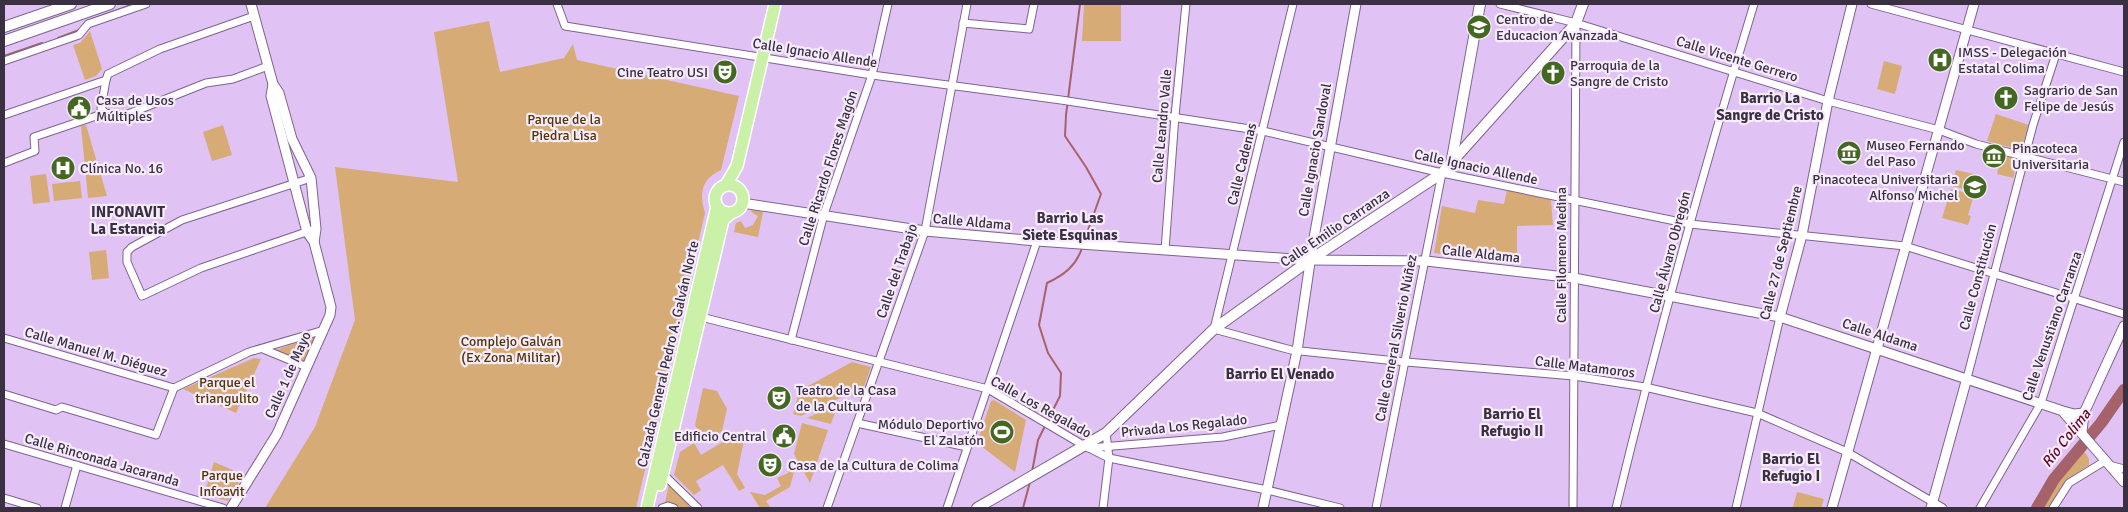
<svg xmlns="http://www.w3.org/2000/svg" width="2128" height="512" font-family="Signika,sans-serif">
<rect width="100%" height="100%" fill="#e1c2f4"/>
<!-- green -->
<g fill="#d6ab75">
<polygon points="1111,4 1121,5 1121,41 1082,41 1084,5"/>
<path d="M489 21 500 72 564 58 573 44 577 60 739 96 721 170C701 179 699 194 705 213L636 508H265L315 427 355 320 335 167 458 182 434 32Z"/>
<polygon points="90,31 102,69 96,76 85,80 73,45 80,43"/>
<polygon points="1884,61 1902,66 1895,94 1877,89"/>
<polygon points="1996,114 2029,125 2022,147 2016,149 1987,141"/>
<polygon points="86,125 107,196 88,198 81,126"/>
<polygon points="223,125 232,155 212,161 203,132"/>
<polygon points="2002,155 2018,159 2013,178 1997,174"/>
<polygon points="1956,170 1982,176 1981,180 1984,181 1981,193 1952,186"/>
<polygon points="46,174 50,202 33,204 30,176"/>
<polygon points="80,181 82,198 54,201 52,184"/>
<polygon points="1951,189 1974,195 1968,215 1971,216 1968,225 1942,218"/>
<polygon points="1507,190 1551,200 1553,225 1517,226 1517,264 1434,253 1442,206 1475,213 1478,200 1504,204"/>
<polygon points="752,210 763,212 758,237 734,232 736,223 741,221 745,228 753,225 758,216 751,212"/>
<polygon points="106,250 109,278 92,280 89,252"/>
<polygon points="316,336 304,363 276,350"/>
<polygon points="254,358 261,359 236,413 183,389"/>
<polygon points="852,362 871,367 860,398 846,395 801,416 793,414 801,384 808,386"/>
<polygon points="703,388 717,391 727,409 722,431 705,442 695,425"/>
<polygon points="994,400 1026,420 1015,472 977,443 991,401"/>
<polygon points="838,404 831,424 807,418"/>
<polygon points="802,423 828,430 810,483 794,454"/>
<polygon points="731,437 744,440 737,474 745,488 739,491 723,465 696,481 701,490 694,495 674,475 680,452 694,443 701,455"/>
<path d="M2084 451 2089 459V465L2067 480 2050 508H2040C2049 499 2050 483 2063 477 2065 466 2074 455 2084 451Z"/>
<polygon points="214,462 244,475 228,501 204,495"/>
<polygon points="791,464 795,468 790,487 766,501 771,508 760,508 750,492 765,495 781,486 777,478 788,473"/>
<polygon points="669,483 695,508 680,508 674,504 665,503"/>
<polygon points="1797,492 1824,499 1821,508 1793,507"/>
</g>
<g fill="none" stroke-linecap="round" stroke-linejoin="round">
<!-- stream -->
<g stroke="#a6626b" stroke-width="2">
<polyline points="1080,4 1066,115 1065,136 1086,167 1101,194 1084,241"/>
<polyline points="87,21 134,4"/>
<polyline points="58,38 79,30"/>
<polyline points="4,56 42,43"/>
<path d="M1032 472 1038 440 1060 396 1061 373 1048 353 1039 325 1047 283C1064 275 1076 266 1082 248"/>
<polyline points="1023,508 1030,482"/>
</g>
<!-- river -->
<polyline stroke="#a6626b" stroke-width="12" points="2037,508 2054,479 2101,423 2124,390"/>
<defs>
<g id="minor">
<polyline points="557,4 565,26 872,75 1061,100 1263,131 1442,173 1690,224 1905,246 2124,314"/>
<polyline points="1293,4 1214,329 1291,350 1406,362 1574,376 1645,387 1757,413 1847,452 1943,508"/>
<polyline points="1500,4 1576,23 1828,101 1939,130 1976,144 2124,182"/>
<polyline points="1871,4 2124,72"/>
<polyline points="963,23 1029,29 1034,4"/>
<polyline points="4,61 79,35 88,24 146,4"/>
<polyline points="105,113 101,108 106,80"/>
<polyline points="4,115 106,80 108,74 160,49 254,16"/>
<polyline points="4,163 35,151 34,137 105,113 123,116 206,83 233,79 268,66"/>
<polyline points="311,178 182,220 132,247 127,252 127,262 142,296 201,268 312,230"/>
<polyline points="1165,250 1175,116 1186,4"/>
<polyline points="701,317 988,389 1083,445 1109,458 1267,490 1340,508"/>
<polyline points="4,338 174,388 249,352 324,330"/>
<polyline points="791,340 824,214 872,75 888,4"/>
<polyline points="263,349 307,367"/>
<polyline points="1967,378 2033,125 2056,54"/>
<polyline points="4,394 56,410 62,407 156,435 174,388"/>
<polyline points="857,423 967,447"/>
<polyline points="4,444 223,508"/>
<polyline points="1089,448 1223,437 1281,425"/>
<polyline points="2109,465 2124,469"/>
<polyline points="663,474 698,508"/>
<polyline points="4,498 37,508"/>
<polyline points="65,508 77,465"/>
<polyline points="662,508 668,506 674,508"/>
<polyline points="827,508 925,231 967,4"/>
<polyline points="947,508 1037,241"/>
<polyline points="1103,508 1109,458 1106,433"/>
<polyline points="1376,508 1442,173"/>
<polyline points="1573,508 1576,23"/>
<path d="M1616 508C1657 339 1703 171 1754 4"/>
<polyline points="1736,508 1780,317"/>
<polyline points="1980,508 2041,403 2124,142"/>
<polyline points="2053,508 2069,483 2105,461"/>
</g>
<g id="tertiary">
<polyline points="251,4 273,84 279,93 292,139 311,178 316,229 314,242"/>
<polyline points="742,203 925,231 1037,241 1308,260 1426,261 1574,278 1780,317 2063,411 2074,414 2084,413"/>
<polyline points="1780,317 1802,235 1828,101 1852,4"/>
<polyline points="2064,413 2124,482"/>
<polyline points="2082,432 2084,413 2124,326"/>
<polyline points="231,508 277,434 330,315 331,307 314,242 307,232 274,107 271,96 273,84"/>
<polyline points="1263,508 1297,351 1312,249 1356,4"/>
<polyline points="1832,508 1974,4"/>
<polyline points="1931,508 1967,378"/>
</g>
<g id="secondary">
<polyline points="4,27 71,4"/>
<polyline points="4,41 110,4"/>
<polyline points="1452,159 1480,4"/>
<polyline points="977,508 1106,433 1214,329 1310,260 1442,173 1576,23 1583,4"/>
</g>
<g id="primary">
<polyline points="726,185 737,166 775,4"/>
<circle cx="729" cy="199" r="14"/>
<polyline points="660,485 723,220 731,213"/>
<polyline points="647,508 717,206"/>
</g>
</defs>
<!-- minor casing -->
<use href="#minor" stroke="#7e6390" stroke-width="9"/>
<!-- tertiary casing -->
<use href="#tertiary" stroke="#7e6390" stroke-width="11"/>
<!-- secondary casing -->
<use href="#secondary" stroke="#7e6390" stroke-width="12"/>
<!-- primary casing -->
<use href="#primary" stroke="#fff" stroke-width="14"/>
<!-- minor -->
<use href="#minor" stroke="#fff" stroke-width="7"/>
<!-- tertiary -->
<use href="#tertiary" stroke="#fff" stroke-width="9"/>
<!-- secondary -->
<use href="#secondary" stroke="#fff" stroke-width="10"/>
<!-- primary -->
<use href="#primary" stroke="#caf1a7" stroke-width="11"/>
</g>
<!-- icons -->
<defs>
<symbol id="university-disc" viewBox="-11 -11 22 22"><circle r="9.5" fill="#446821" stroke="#f6ecfc"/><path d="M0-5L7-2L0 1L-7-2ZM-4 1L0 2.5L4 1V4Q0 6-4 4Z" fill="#fff"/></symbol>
<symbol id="hospital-disc" viewBox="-11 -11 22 22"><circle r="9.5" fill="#446821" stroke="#f6ecfc"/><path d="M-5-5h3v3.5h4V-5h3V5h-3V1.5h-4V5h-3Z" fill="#fff"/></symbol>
<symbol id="theatre-disc" viewBox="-11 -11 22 22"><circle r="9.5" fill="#446821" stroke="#f6ecfc"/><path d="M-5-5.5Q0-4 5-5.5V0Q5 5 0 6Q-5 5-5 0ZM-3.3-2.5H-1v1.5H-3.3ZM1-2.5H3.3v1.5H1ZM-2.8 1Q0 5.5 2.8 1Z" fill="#fff"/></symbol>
<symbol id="church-disc" viewBox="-11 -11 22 22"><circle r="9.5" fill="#446821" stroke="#f6ecfc"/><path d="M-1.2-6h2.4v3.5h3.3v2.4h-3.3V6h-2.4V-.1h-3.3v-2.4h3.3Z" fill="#fff"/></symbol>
<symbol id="civic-disc" viewBox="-11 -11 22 22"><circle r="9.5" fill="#446821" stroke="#f6ecfc"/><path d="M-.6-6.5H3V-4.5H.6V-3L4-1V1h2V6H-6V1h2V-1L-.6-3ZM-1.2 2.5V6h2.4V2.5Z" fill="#fff"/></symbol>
<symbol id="museum-disc" viewBox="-11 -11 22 22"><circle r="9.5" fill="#446821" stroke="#f6ecfc"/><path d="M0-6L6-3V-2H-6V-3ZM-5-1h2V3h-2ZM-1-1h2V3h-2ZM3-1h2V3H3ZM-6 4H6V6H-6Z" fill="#fff"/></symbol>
<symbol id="stadium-disc" viewBox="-11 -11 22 22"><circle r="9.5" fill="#446821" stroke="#f6ecfc"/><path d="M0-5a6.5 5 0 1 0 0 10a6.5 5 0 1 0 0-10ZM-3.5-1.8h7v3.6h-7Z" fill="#fff"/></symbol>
</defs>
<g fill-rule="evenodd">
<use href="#university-disc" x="1465" y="13" width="28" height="28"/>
<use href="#hospital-disc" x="1926" y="46" width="28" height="28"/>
<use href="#theatre-disc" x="711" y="58" width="28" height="28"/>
<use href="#church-disc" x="1539" y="59" width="28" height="28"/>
<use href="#church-disc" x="1992" y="84" width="28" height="28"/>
<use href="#civic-disc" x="65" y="94" width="28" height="28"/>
<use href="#museum-disc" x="1835" y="139" width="28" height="28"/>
<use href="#museum-disc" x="1980" y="142" width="28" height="28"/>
<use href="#hospital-disc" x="49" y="154" width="28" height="28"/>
<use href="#university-disc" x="1961" y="173" width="28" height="28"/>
<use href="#theatre-disc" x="765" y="384" width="28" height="28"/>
<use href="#stadium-disc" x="988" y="418" width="28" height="28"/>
<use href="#civic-disc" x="770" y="422" width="28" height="28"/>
<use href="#theatre-disc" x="756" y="451" width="28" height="28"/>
</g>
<g text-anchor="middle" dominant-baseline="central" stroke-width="4.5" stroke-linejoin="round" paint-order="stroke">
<!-- poi labels -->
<g font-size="14" fill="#3b2f42" stroke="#f6ecfc" text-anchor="start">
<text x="1496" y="19">Centro de<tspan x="1496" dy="16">Educacion Avanzada</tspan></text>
<text x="1958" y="52">IMSS - Delegación<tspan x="1958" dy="16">Estatal Colima</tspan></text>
<text x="1570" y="65">Parroquia de la<tspan x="1570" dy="16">Sangre de Cristo</tspan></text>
<text x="708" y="72" text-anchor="end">Cine Teatro USI</text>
<text x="2024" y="90">Sagrario de San<tspan x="2024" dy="16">Felipe de Jesús</tspan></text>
<text x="96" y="100">Casa de Usos<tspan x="96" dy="16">Múltiples</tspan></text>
<text x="1866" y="145">Museo Fernando<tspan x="1866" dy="16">del Paso</tspan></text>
<text x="2012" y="148">Pinacoteca<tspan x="2012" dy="16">Universitaria</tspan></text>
<text x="80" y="168">Clínica No. 16</text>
<text x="1958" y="179" text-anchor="end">Pinacoteca Universitaria<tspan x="1958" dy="16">Alfonso Michel</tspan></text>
<text x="796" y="390">Teatro de la Casa<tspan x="796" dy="16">de la Cultura</tspan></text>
<text x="984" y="424" text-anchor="end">Módulo Deportivo<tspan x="984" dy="16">El Zalatón</tspan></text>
<text x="766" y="436" text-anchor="end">Edificio Central</text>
<text x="788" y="465">Casa de la Cultura de Colima</text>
</g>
<!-- street labels -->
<g font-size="14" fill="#3b2f42" stroke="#f6ecfc">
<text transform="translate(815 53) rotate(9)">Calle Ignacio Allende</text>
<text transform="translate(1737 59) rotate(17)">Calle Vicente Gerrero</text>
<text transform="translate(1162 126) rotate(-85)">Calle Leandro Valle</text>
<text transform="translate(1315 150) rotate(-80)">Calle Ignacio Sandoval</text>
<text transform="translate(1242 164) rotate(-76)">Calle Cadenas</text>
<text transform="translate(1476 167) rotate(12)">Calle Ignacio Allende</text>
<text transform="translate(828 168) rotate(-72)">Calle Ricardo Flores Magón</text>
<text transform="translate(972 222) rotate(5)">Calle Aldama</text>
<text transform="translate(1335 228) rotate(-34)">Calle Emilio Carranza</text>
<text transform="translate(1670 252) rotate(-75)">Calle Álvaro Obregón</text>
<text transform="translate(1781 253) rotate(-76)">Calle 27 de Septiembre</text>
<text transform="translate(1481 254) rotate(6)">Calle Aldama</text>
<text transform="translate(1561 255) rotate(-90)">Calle Filomeno Medina</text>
<text transform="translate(897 271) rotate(-71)">Calle del Trabajo</text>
<text transform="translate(1978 277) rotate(-75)">Calle Constitución</text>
<text transform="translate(2052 326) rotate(-71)">Calle Venustiano Carranza</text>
<text transform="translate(1880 335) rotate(18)">Calle Aldama</text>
<text transform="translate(1396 338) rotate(-79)">Calle General Silverio Núñez</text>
<text transform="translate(96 352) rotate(16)">Calle Manuel M. Diéguez</text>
<text transform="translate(668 354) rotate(-77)">Calzada General Pedro A. Galván Norte</text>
<text transform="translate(1585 367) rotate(7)">Calle Matamoros</text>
<text transform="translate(288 375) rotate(-66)">Calle 1 de Mayo</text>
<text transform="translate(1041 407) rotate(29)">Calle Los Regalado</text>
<text transform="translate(1184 426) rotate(-6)">Privada Los Regalado</text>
<text transform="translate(102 460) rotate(16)">Calle Rinconada Jacaranda</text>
</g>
<!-- park labels -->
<g font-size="14" fill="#523406" stroke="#f6ecfc">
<text x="564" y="119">Parque de la<tspan x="564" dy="16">Piedra Lisa</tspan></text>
<text x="511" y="341">Complejo Galván<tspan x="511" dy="16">(Ex Zona Militar)</tspan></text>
<text x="227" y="382">Parque el<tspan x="227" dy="16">triangulito</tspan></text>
<text x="222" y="475">Parque<tspan x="222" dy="16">Infoavit</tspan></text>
</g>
<!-- neighbourhood labels -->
<g font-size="15" font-weight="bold" fill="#3b2f42" stroke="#f6ecfc">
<text x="1770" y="98">Barrio La<tspan x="1770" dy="17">Sangre de Cristo</tspan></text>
<text x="128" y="212">INFONAVIT<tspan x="128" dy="17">La Estancia</tspan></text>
<text x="1070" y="218">Barrio Las<tspan x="1070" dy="17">Siete Esquinas</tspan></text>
<text x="1280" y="374">Barrio El Venado</text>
<text x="1512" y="414">Barrio El<tspan x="1512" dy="17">Refugio II</tspan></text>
<text x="1791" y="459">Barrio El<tspan x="1791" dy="17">Refugio I</tspan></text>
</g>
<!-- water labels -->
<g font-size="15" font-style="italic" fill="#620a23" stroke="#f6ecfc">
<text transform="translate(2066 438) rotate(-52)">Río Colima</text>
</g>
</g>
<!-- border -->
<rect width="2128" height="512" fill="none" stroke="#3b2f42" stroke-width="10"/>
</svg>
